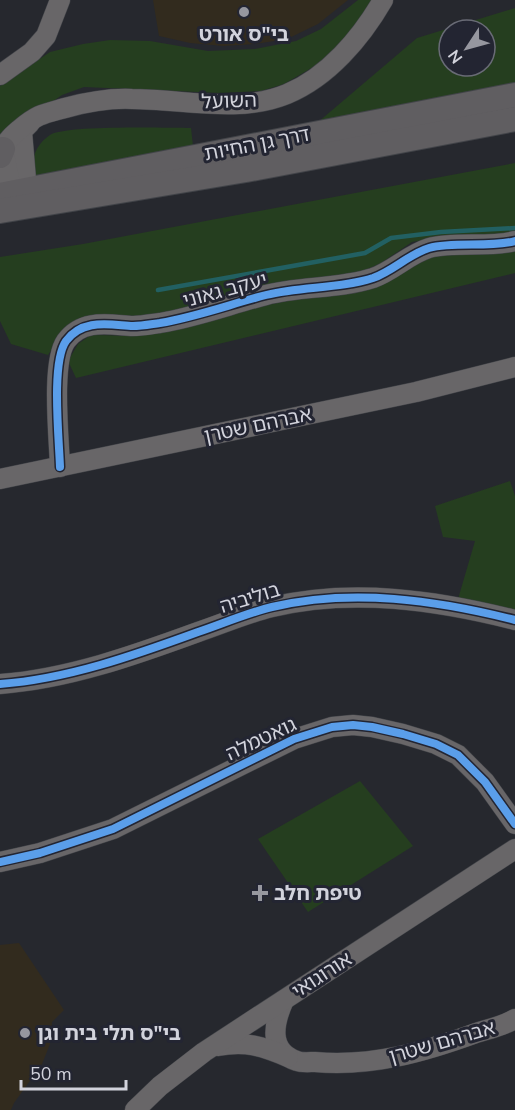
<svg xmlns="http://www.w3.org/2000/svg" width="515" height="1110" font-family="'Nunito Sans','Noto Sans Hebrew',sans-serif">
<rect width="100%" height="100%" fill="#26282e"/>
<!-- education -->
<g fill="#322b1e">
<polygon points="153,0 348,0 318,24 287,39 255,44 223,46 190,43 159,36"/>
<polygon points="19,943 64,1010 52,1022 50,1044 42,1064 14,1103 11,1110 0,1110 0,945"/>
</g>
<!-- green -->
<g fill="#253e1f" fill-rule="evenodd">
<polygon points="358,0 374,0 348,37 315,66 284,84 261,91 221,93 84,87 62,95 39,111 0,153 0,86 50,52 83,44 110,40 150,41 208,51 255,49 296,41 321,29"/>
<path d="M515 8V85L317 123 417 38ZM449 30H485V66H449Z"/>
<path d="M191 128 193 146 39 182 31 175C32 159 35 145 50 135 65 125 167 128 191 128Z"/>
<polygon points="515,163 515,233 510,235 455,235 412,242 381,263 352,276 211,305 65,329 48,355 11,344 0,321 0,257 83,244"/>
<polygon points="515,248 515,273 76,378 68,361 78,344 91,335 139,336 161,332 266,305 330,293 409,269 430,257"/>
<polygon points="510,481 515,496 515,610 458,599 475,541 443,537 435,506"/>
<polygon points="360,781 413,846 308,912 258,839"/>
</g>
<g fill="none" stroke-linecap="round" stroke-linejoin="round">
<!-- stream -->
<polyline stroke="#226062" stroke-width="4.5" points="158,290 365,253 391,238 441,232 515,228"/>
<defs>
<g id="minor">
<polyline points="0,75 32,52 46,36 60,0"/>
<polyline points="21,204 26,179 22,131 30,123"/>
<path d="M19 206 12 193 3 149C7 140 13 135 20 129 38 114 43 114 65 108 87 102 110 98 132 99 182 99 239 114 287 94 328 77 361 38 383 0"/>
<path d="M60 467C59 438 51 362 66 341 83 318 110 325 133 326 142 326 152 324 160 323 196 317 231 304 266 295 301 286 339 289 373 278 393 271 409 254 429 248 454 241 489 248 515 241"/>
<polyline points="0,479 416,392 515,367"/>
<path d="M0 684C68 679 135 655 198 632 222 624 247 613 272 607 352 588 436 600 515 620"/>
<polyline points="0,862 40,853 113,829 294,739 332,727 353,725 372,727 403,734 436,744 458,755 485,782 515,824"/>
<path d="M284 1000C274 1022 267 1051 297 1061 302 1063 310 1062 315 1062 372 1067 424 1052 476 1033 489 1029 503 1026 515 1019"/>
<path d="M218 1046C246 1041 262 1046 288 1057"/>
<polyline points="135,1110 160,1086 204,1052 515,849"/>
</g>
<g id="major">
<polyline points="0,156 3,149"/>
<polyline points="0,195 515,95"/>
<polyline points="0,211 246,170 515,119"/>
</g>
</defs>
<!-- minor casing -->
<use href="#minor" stroke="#424449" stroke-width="21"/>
<!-- major casing -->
<use href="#major" stroke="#424449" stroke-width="26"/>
<!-- minor -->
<use href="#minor" stroke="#686668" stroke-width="20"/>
<!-- major -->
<use href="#major" stroke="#605e61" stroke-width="24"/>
<defs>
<g id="cycleway">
<path d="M60 467C59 438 51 362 66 341 83 318 110 325 133 326 142 326 152 324 160 323 196 317 231 304 266 295 301 286 339 289 373 278 393 271 409 254 429 248 454 241 489 248 515 241"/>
<path d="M0 684C68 679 135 655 198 632 222 624 247 613 272 607 352 588 436 600 515 620"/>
<polyline points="0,862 40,853 113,829 294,739 332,727 353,725 372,727 403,734 436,744 458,755 485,782 515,824"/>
</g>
</defs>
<!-- cycleway casing -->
<use href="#cycleway" stroke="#232532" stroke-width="11"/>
<!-- cycleway -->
<use href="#cycleway" stroke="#5a9eea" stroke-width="8"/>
</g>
<!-- markers -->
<g fill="#96979f" stroke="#232532" stroke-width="2">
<circle cx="244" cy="12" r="6"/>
<path d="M257 884h6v6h6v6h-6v6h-6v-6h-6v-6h6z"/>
<circle cx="25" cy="1033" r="6"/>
</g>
<g text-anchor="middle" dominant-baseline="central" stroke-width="6" stroke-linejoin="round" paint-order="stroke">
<!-- poi labels -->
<g font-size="20" font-weight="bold" fill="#d2d3dc" stroke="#232532" text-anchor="start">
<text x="244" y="34" text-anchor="middle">בי"ס אורט</text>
<text x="274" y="893">טיפת חלב</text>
<text x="37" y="1033">בי"ס תלי בית וגן</text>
</g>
<!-- street labels -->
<g font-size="20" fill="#d2d3dc" stroke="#232532">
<text transform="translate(229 101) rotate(-2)">השועל</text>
<text transform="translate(257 144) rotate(-11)">דרך גן החיות</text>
<text transform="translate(225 290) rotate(-15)">יעקב גאוני</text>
<text transform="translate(258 425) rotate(-12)">אברהם שטרן</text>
<text transform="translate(250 598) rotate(-17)">בוליביה</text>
<text transform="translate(261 739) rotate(-25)">גואטמלה</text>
<text transform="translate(322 975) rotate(-33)">אורוגואי</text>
<text transform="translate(442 1042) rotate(-16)">אברהם שטרן</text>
</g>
</g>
<!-- north arrow -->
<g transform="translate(467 48) rotate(234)"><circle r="28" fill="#232532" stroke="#696b76" stroke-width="1.5"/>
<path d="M0-4.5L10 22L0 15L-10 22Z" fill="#96979f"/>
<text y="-9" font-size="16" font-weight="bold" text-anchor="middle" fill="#d2d3dc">N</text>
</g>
<!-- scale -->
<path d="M21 1080v9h105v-9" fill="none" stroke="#d2d3dc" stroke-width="3"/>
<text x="30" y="1080" font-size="18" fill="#d2d3dc" stroke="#232532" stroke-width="4.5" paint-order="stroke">50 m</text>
</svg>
